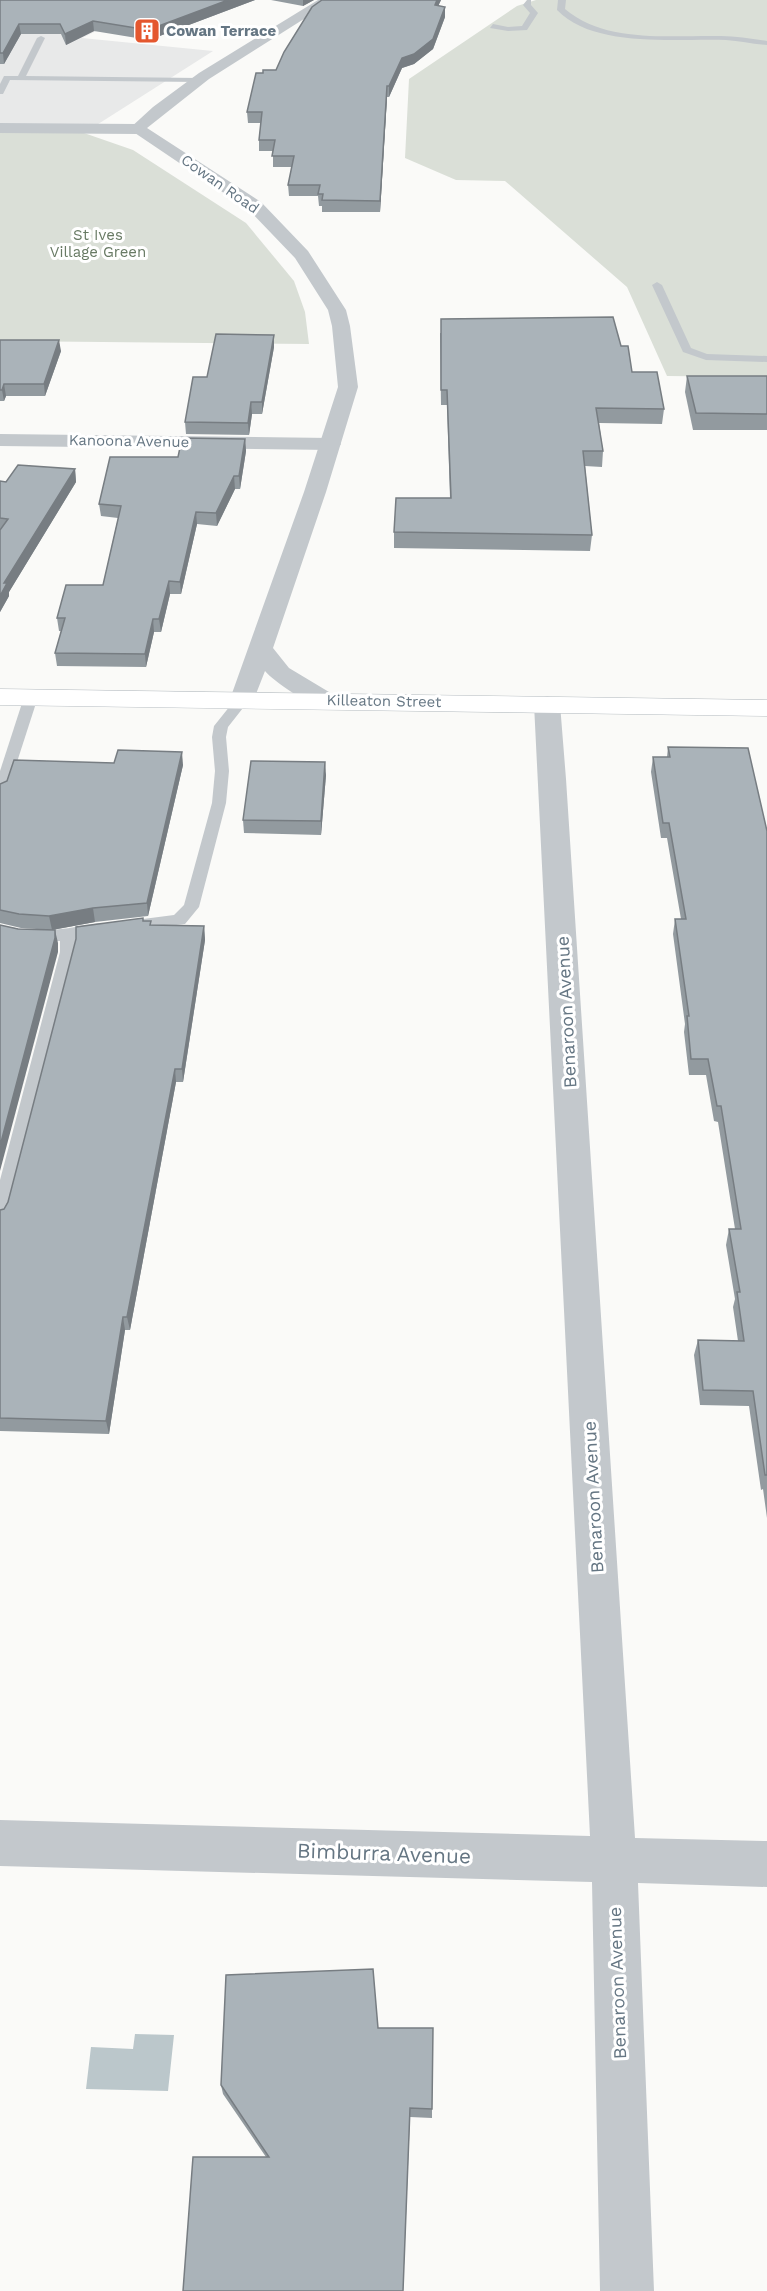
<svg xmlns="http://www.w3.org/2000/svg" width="767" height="2291" font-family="'Work Sans',sans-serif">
<rect width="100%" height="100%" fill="#fafaf8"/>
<!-- built -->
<polygon fill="#e8e9e9" points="0,0 121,19 82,38 213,51 84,133 0,132"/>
<!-- green -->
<g fill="#dadfd7">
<polygon points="536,0 767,0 767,377 667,376 627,287 505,181 456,180 405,158 409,79 517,6"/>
<polygon points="0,132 84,133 133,150 246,223 294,281 305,312 309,344 0,341"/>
</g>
<!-- water -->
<polygon fill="#bbc7cb" points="135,2034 174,2035 168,2091 86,2089 91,2047 133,2049"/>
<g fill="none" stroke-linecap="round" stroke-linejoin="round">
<defs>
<polygon id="secondary" points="0,689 767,700 767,716 0,705"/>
</defs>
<!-- secondary casing -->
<use href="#secondary" stroke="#b3babf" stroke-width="1"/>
<!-- service -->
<g fill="#c3c8cc" fill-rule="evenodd">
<polygon points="527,0 531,0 531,5 538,13 527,30 508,31 490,28 493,24 508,27 522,26 530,13 523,5"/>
<path d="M558 0H566L565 9C606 44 671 35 721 36 736 36 752 39 767 41V45C753 44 740 41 726 40 676 38 595 49 557 10Z"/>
<polygon points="41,36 45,38 26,76 199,78 203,80 199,82 10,80 3,94 0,94 0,84 4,76 18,76 37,38"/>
<polygon points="657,282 662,285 691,348 707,354 767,356 767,362 706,360 683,352 652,285"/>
<polygon points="31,693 38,697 7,793 0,797 0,771 24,697"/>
<polygon points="243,695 250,699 228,727 226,737 229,771 226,803 199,907 185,924 126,931 120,930 118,926 120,922 174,915 184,905 212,803 215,771 212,737 214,726 238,696"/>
<path d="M99 923 105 924 107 928 105 932 76 938V952L9 1215 7 1220 0 1222V1180L60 952V941L21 940 0 935V925C40 934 59 930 99 923Z"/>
</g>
<!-- minor -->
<g fill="#c3c8cc" fill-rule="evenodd">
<polygon points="0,123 137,124 145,129 137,134 0,133"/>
<polygon points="0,434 331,438 338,440 341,444 338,448 331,450 0,446"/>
<polygon points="547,696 556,699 560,704 566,779 635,1838 767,1841 767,1887 638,1883 654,2291 600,2291 592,1882 0,1866 0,1820 590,1836 534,704 538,699"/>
</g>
<!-- tertiary -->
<path fill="#c3c8cc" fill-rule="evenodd" d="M318 0H334L209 79 147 128 261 202 308 251 346 310 350 326 358 387 326 492 273 648 289 668 334 695 338 700 334 705C332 706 326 707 324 707 311 707 273 681 265 671L252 704 243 707 234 704 230 699 304 492 338 387 332 326 328 310 295 258 249 210 129 129 153 107 199 73Z"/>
<!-- secondary -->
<use href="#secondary" fill="#fff" fill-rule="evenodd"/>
</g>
<!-- wall -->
<g fill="#929a9f">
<polygon points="0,0 255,0 149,40 94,31 66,45 61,34 21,34 4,64 0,64"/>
<polygon points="271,0 314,0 303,6"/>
<polygon points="322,0 441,0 438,6 445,17 433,49 414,64 402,68 389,97 387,97 380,212 322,212 322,206 319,206 318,196 289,196 288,185 292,167 273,167 273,151 259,151 259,140 261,123 248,123 247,112 263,73 276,70"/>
<polygon points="440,333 621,346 632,372 664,409 662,424 599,423 603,451 602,467 585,466 592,535 590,551 394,548 394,532 450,498 447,405 441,405"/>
<polygon points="274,335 274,347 262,414 252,414 249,435 186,434 185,422 207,377"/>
<polygon points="0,340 61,351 45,396 6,396 4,401 0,401"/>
<polygon points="687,376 767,376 767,430 693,430 685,392"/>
<polygon points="245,439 246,451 240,489 235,489 217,526 197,524 181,594 170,594 161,632 154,632 146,667 57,666 55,653 61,631 59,631 57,618 103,585 118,518 101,516 99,504 178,457"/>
<polygon points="75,469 76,482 9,592 9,596 0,612 0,481 6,482"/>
<polygon points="668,747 767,831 767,1518 763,1489 761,1490 749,1406 700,1405 694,1355 698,1340 738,1341 733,1307 735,1299 726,1245 729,1229 735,1229 718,1122 714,1121 706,1075 689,1075 684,1032 685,1024 673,934 675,919 681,919 667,838 661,838 651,772 653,757 667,757"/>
<polygon points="183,765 148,916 95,922 52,930 21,928 0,923 0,784"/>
<polygon points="326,775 321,835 244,833 243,820"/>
<polygon points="144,921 151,921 151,925 204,926 205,940 183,1082 176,1082 130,1330 125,1330 109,1434 0,1431 0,1210 4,1209"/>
<polygon points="378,2028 432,2109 432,2118 410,2117 403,2291 266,2157 223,2094 221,2085"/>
</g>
<!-- shaded-wall -->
<g fill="#777d82">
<polygon points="228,0 255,0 149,40 148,30"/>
<polygon points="303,0 314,0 303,6"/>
<polygon points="437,0 441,0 434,15 435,5"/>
<polygon points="445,7 445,17 433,49 414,64 402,68 389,97 389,86 402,58"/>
<polygon points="93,21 94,31 66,45 65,34"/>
<polygon points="19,24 21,34 4,64 3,53"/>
<polygon points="387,86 387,97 380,212 380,201"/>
<polygon points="274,335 274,347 262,414 262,402"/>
<polygon points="59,340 61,351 45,396 44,384"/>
<polygon points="4,384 6,396 4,401 2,390"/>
<polygon points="251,402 252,414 249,435 248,423"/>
<polygon points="245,439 246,451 240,489 239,476"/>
<polygon points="75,469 76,482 9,592 9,596 0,612 0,596 4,583"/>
<polygon points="234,476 235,489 217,526 216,513"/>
<polygon points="196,512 197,524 181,594 180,582"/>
<polygon points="169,581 170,594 161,632 159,619"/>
<polygon points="153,619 154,632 146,667 145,654"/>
<polygon points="182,752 183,765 148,916 147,903"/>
<polygon points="325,762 326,775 321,835 321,821"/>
<polygon points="93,908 95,922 52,930 49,916"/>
<polygon points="204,926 205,940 183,1082 182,1069"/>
<polygon points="55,930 58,943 58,952 0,1171 0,1146"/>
<polygon points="175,1069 176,1082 130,1330 127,1317"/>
<polygon points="123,1317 125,1330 109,1434 106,1421"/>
</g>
<!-- building -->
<g fill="#aab3b9" stroke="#777d82" stroke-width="1.5">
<polygon points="0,0 228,0 148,30 93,21 65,34 60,24 19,24 3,53 0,53"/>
<polygon points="322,0 437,0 435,5 445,7 433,39 414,54 402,58 389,86 387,86 380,201 322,200 323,194 318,194 320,185 288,185 294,156 272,156 275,140 259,140 262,112 247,112 256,73 263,73 263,70 276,70 284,52 312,7"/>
<polygon points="613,317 621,346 628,346 632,372 657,372 664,409 596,408 603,451 583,451 592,535 394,532 396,498 451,498 447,390 441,390 441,319"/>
<polygon points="216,334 274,335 262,402 251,402 248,423 185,422 193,377 207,377"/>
<polygon points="0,340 59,340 44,384 4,384 2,390 0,390"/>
<polygon points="687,376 767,376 767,414 696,413"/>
<polygon points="182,438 245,439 239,476 234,476 216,513 196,512 180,582 169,581 159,619 153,619 145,654 55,653 65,618 57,618 66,585 103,585 121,506 99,504 110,457 178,457"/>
<polygon points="18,465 75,469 4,583 7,583 0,596 0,530 8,519 0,518 0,481 6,482"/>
<polygon points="668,747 748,748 767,831 767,1475 765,1475 753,1391 703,1390 698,1340 744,1341 737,1292 740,1292 729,1229 741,1229 721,1106 717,1106 708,1059 691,1059 687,1016 689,1016 675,919 686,919 669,823 663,823 653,757 670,757"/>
<polygon points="118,750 182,752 147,903 93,908 49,916 19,914 0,910 0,784 7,781 14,760 114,763"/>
<polygon points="251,761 325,762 321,821 243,820"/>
<polygon points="143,918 143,921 151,921 150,925 204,926 182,1069 175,1069 127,1317 123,1317 106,1421 0,1418 0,1210 4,1209 8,1202 76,939 76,927"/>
<polygon points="0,925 18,929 55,930 55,938 0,1146"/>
<polygon points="373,1969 378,2028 433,2028 432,2109 410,2108 403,2291 183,2291 193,2157 269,2157 221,2085 226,1975"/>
</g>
<!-- icons -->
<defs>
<symbol id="building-square" viewBox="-11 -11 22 22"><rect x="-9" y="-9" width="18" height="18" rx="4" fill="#e4572e" stroke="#fff"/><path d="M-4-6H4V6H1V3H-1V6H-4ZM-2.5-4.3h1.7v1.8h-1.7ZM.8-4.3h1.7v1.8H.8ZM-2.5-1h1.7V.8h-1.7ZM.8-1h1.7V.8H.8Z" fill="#fff"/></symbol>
</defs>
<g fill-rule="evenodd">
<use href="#building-square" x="132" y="16" width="30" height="30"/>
</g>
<g text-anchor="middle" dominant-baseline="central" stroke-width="6" stroke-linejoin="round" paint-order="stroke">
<!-- far-poi labels -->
<g font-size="15" font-weight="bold" fill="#657683" stroke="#fff" text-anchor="start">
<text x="166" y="31">Cowan Terrace</text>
</g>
<!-- far-street labels -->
<g font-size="15" fill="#657683" stroke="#fff">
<text transform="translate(220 184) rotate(35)">Cowan Road</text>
<text transform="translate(129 441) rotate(1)">Kanoona Avenue</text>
<text transform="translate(384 701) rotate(1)">Killeaton Street</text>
</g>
<!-- far-park labels -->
<g font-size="15" fill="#687a64" stroke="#fff">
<text x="98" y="235">St Ives<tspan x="98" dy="17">Village Green</tspan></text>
</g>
<!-- street labels -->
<g font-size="18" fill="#657683" stroke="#fff">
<text transform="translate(566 1012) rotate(-93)">Benaroon Avenue</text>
<text transform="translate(593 1497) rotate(-93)">Benaroon Avenue</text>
<text transform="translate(617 1983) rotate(-92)">Benaroon Avenue</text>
</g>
<!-- near-street labels -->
<g font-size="21" fill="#657683" stroke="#fff">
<text transform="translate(384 1853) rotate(2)">Bimburra Avenue</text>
</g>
</g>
</svg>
